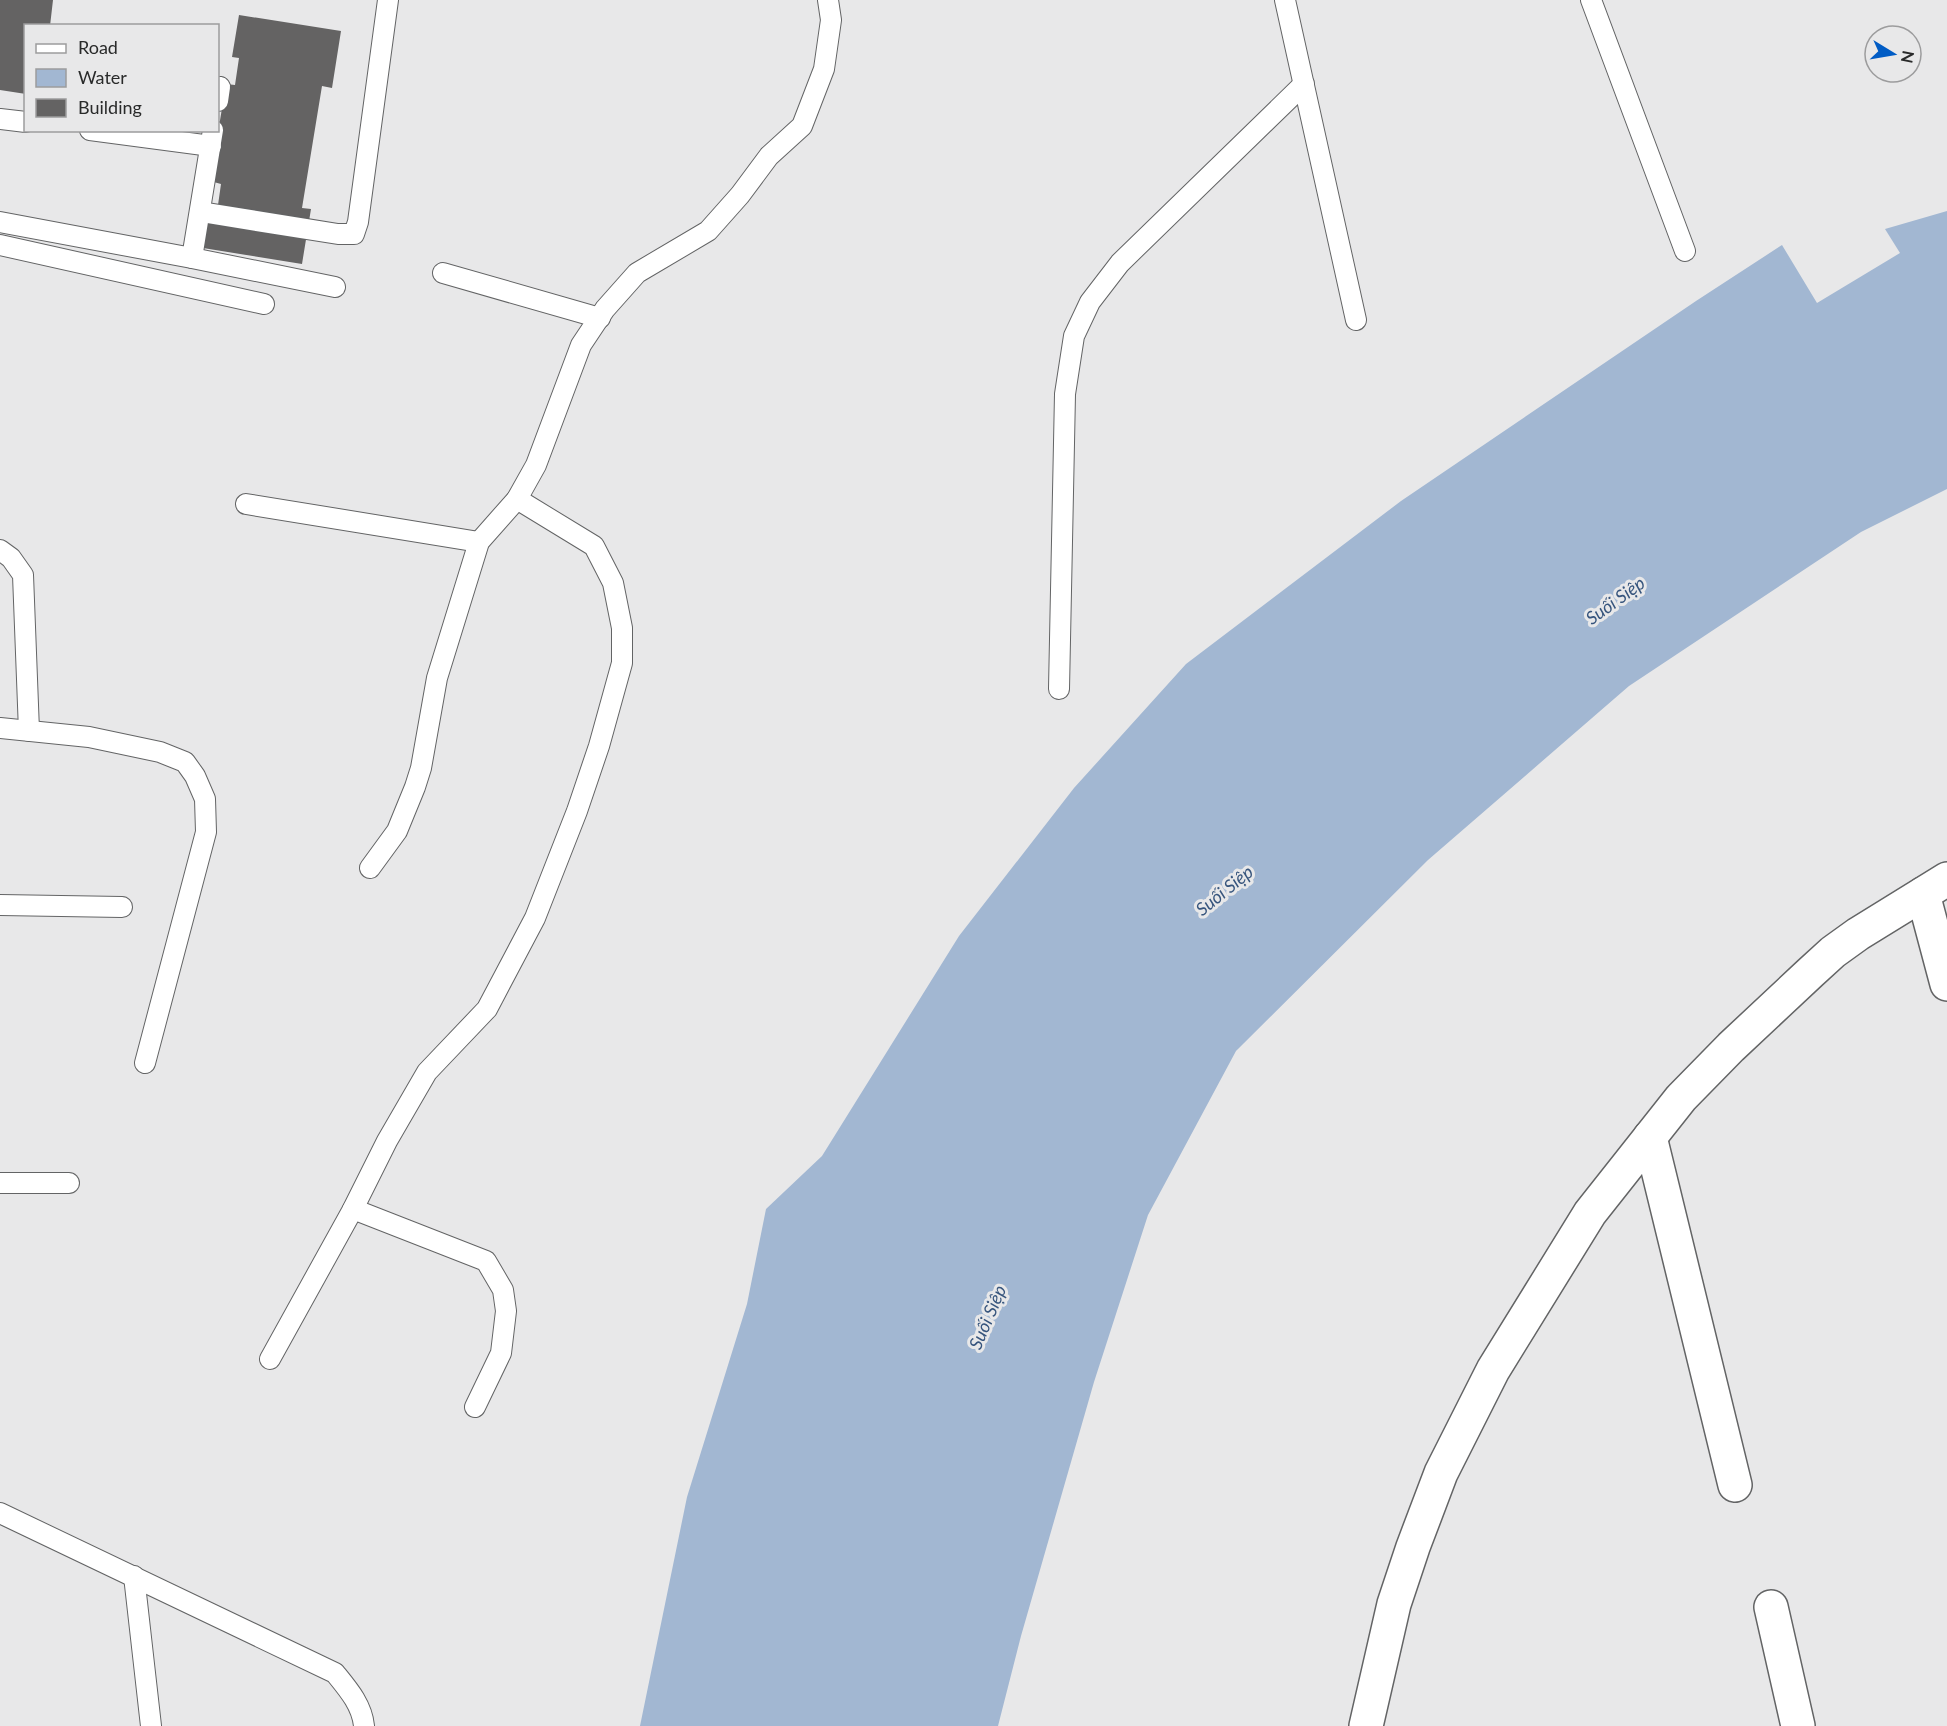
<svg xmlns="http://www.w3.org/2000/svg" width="1947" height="1726" font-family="Lato,sans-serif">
<rect width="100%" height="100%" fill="#e8e8e9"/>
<!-- water -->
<polygon fill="#a2b7d2" points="1947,211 1947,489 1861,532 1629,686 1428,860 1236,1051 1148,1215 1094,1382 1021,1636 998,1726 640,1726 687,1497 747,1304 766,1209 822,1156 959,936 1074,788 1186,664 1401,501 1696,301 1782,245 1817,303 1900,253 1885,229"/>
<!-- building -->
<g fill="#646363">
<polygon points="0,0 53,0 50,26 26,26 26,94 0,90"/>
<polygon points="239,15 341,31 332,88 322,86 302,208 311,209 302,264 203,248 211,205 218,205 221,184 210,181 226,84 235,85 239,58 232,57"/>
</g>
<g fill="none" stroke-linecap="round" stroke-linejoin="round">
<defs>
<g id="lane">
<polyline points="1285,0 1356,320"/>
<polyline points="1591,0 1685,251"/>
<polyline points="218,101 220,87"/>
<polyline points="0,119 26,122"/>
<polyline points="90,130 211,146"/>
<polyline points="201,212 338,234 354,234 358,222 388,0"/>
<polyline points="0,222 192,258 213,130"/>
<polyline points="0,245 264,304"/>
<polyline points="192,258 335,287"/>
<polyline points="443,273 600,318"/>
<polyline points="246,504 479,542"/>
<polyline points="0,550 11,558 23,575 29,731"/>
<polyline points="1059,689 1065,394 1074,336 1090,302 1120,263 1304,84"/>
<polyline points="0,728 89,737 160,752 185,762 195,776 205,799 206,832 145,1063"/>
<polyline points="370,868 397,831 415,787 421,768 437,678 479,542 517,499 536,465 581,345 605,309 637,273 708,231 740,195 769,156 802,126 824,69 831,20 828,0"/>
<polyline points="0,905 122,907"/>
<polyline points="0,1183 69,1183"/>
<polyline points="353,1209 486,1261 503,1290 506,1311 501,1353 475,1407"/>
<polyline points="270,1359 353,1209 387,1141 427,1072 487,1009 535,918 577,811 599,746 622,663 622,628 613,583 594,546 517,499"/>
<path d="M0 1513 335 1673C348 1689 362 1705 364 1726"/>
<polyline points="134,1576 151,1726"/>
</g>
<g id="street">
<polyline points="1923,894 1947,984"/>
<polyline points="1650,1137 1735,1485"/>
<polyline points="1771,1607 1798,1726"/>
<polyline points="1366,1726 1394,1604 1413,1547 1441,1473 1493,1370 1590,1213 1681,1098 1731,1047 1810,973 1833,952 1858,934 1947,879"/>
</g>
</defs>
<!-- lane casing -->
<use href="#lane" stroke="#636465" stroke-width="22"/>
<!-- street casing -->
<use href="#street" stroke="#636465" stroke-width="36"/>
<!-- lane -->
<use href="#lane" stroke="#fff" stroke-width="20"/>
<!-- street -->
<use href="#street" stroke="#fff" stroke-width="33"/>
</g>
<g text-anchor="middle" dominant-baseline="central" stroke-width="6" stroke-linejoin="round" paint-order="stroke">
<!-- water labels -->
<g font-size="18" font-style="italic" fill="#37557d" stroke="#e8e8e9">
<text transform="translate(1615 600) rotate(-36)">Suối Siệp</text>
<text transform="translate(1224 890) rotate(-39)">Suối Siệp</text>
<text transform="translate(987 1317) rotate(-67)">Suối Siệp</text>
</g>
</g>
<!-- legend -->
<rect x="24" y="24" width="195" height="108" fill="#e8e8e9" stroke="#9c9c9d" stroke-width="1.5"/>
<rect x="36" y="44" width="30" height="9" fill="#ffffff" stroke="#9c9c9d" stroke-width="1.5"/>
<text x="78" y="54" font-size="18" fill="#292a2a">Road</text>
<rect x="36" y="69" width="30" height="18" fill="#a2b7d2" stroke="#9c9c9d" stroke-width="1.5"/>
<text x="78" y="84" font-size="18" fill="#292a2a">Water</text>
<rect x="36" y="99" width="30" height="18" fill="#646363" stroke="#9c9c9d" stroke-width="1.5"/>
<text x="78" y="114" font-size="18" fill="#292a2a">Building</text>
<!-- north arrow -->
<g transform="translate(1893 54) rotate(101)"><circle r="28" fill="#e8e8e9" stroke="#9c9c9d" stroke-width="1.5"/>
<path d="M0-4.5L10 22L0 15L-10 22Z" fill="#005cc5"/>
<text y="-9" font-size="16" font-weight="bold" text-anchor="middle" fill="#292a2a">N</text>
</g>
</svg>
